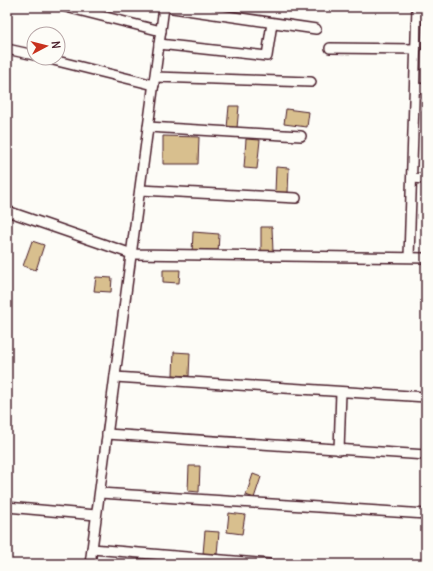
<svg xmlns="http://www.w3.org/2000/svg" width="433" height="571" font-family="Delius,sans-serif">
<rect width="100%" height="100%" fill="#fdfcf7"/>
<filter id="ink" filterUnits="userSpaceOnUse"><feTurbulence type="fractalNoise" baseFrequency=".025" numOctaves="2"/><feDisplacementMap in="SourceGraphic" scale="8" xChannelSelector="R" yChannelSelector="G"/><feConvolveMatrix kernelMatrix="1 2 1 2 8 2 1 2 1" color-interpolation-filters="sRGB"/></filter>
<g filter="url(#ink)">
<!-- building -->
<g fill="#d8bf8e" stroke="#4a1f2b">
<polygon points="76,7 104,7 102,13"/>
<polygon points="229,106 239,106 237,128 227,128"/>
<polygon points="286,109 309,112 307,127 284,124"/>
<polygon points="163,136 199,137 198,164 163,164"/>
<polygon points="246,139 260,140 257,169 244,168"/>
<polygon points="276,167 289,168 288,193 275,192"/>
<polygon points="261,227 272,227 273,252 261,252"/>
<polygon points="193,232 219,234 218,253 192,253"/>
<polygon points="32,241 44,245 36,270 23,266"/>
<polygon points="163,270 180,270 179,283 163,282"/>
<polygon points="96,277 112,278 111,292 94,291"/>
<polygon points="174,352 190,353 189,376 173,375"/>
<polygon points="189,466 200,466 199,492 188,491"/>
<polygon points="253,474 261,477 254,498 246,495"/>
<polygon points="229,513 245,515 242,534 227,532"/>
<polygon points="205,531 219,532 217,554 203,554"/>
</g>
<g fill="none" stroke-linecap="round" stroke-linejoin="round">
<defs>
<g id="street">
<polyline points="66,7 161,31"/>
<polyline points="166,7 316,29"/>
<polyline points="159,44 267,56 272,23"/>
<polyline points="330,48 416,49"/>
<polyline points="7,49 34,55"/>
<polyline points="45,58 154,85"/>
<polyline points="155,77 311,82"/>
<polyline points="415,88 426,89"/>
<polyline points="148,127 301,136"/>
<polyline points="412,178 426,179"/>
<polyline points="140,190 296,198"/>
<polyline points="7,211 132,254 426,258"/>
<polyline points="409,257 417,7"/>
<polyline points="115,377 426,397"/>
<polyline points="107,434 426,455"/>
<polyline points="339,450 341,392"/>
<polyline points="100,493 426,514"/>
<polyline points="7,507 96,515"/>
<polyline points="92,549 269,564"/>
<polyline points="90,564 164,7"/>
</g>
</defs>
<!-- street casing -->
<use href="#street" stroke="#4a1f2b" stroke-width="12"/>
<!-- street -->
<use href="#street" stroke="#fdfcf7" stroke-width="9"/>
</g>
</g>
<!-- margin -->
<rect width="433" height="571" fill="none" stroke="#fdfcf7" stroke-width="24"/>
<rect x="12" y="12" width="409" height="547" fill="none" stroke="#4a1f2b" stroke-width="1.5" filter="url(#ink)"/>
<!-- north arrow -->
<g transform="translate(46 46) rotate(83)"><circle r="19" fill="#fdfcf7" stroke="#b5a4a5"/>
<path d="M0-3L7 15L0 10L-7 15Z" fill="#c8321e"/>
<text y="-6" font-size="11" font-weight="bold" text-anchor="middle" fill="#4a1f2b">N</text>
</g>
</svg>
